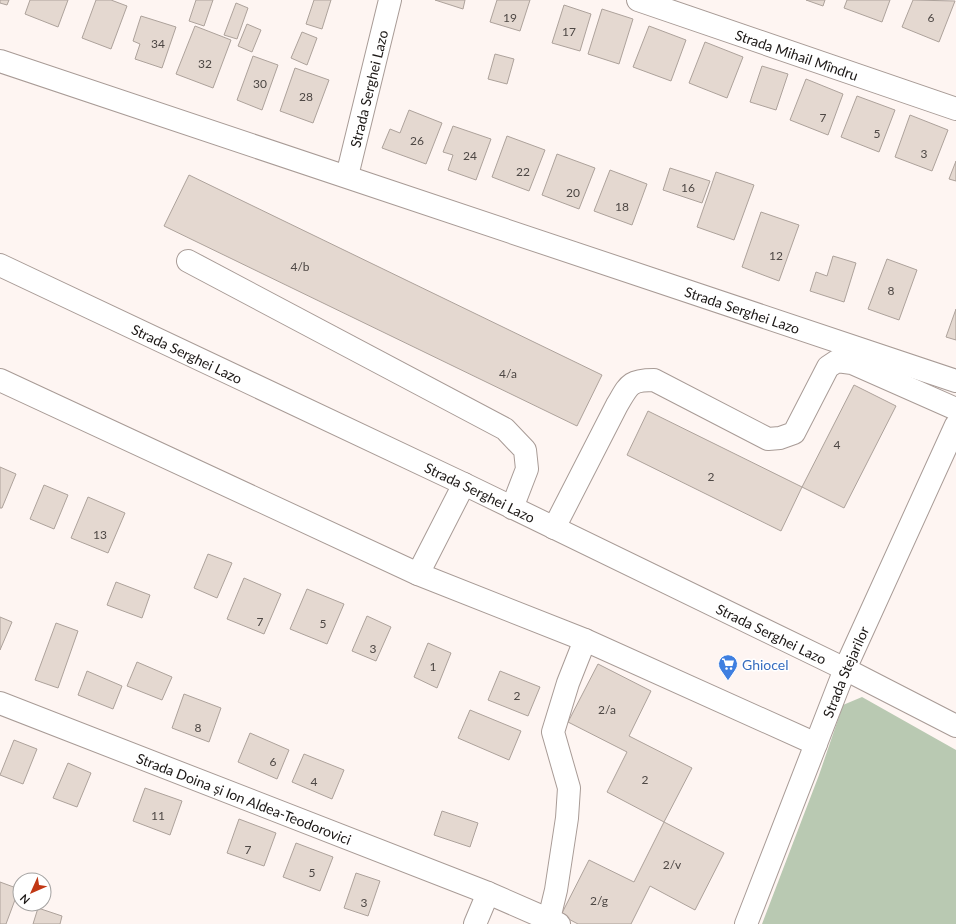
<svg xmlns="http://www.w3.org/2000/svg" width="956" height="924" font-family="Lato,sans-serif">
<rect width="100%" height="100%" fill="#fef5f2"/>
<!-- green -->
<polygon fill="#b9c9b2" points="862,697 956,750 956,924 762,924 819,775 843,705"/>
<!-- building -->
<g fill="#e4d8d0" stroke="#ada29b">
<polygon points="0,0 9,0 7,5 0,3"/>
<polygon points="30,0 68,0 58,27 25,14"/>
<polygon points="96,0 111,0 127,6 111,49 82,38"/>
<polygon points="196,0 213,0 204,26 189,21"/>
<polygon points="314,0 331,0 322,29 306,24"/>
<polygon points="435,0 465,0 463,9"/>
<polygon points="497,0 530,0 520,31 490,22"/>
<polygon points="806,0 825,0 823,6"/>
<polygon points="847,0 890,0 882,22 844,8"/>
<polygon points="913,0 955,1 939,42 902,27"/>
<polygon points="236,3 248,8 237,39 224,35"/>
<polygon points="564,5 591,14 580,51 552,43"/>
<polygon points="602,9 633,19 619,64 588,54"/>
<polygon points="141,16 176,27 162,68 135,59 140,44 133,41"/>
<polygon points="247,24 261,30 252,52 238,46"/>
<polygon points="195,26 231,40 213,88 176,74"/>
<polygon points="649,26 686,40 671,81 633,67"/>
<polygon points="302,32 317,38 307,65 291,58"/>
<polygon points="705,42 743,57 727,98 689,83"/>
<polygon points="495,54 514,59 507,84 488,79"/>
<polygon points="253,56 278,65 262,110 237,100"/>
<polygon points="762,66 788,74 776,110 750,102"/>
<polygon points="295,68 329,80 313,123 280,111"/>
<polygon points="806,79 843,94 828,135 790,120"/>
<polygon points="857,96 895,110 879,152 841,137"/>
<polygon points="409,110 442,123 426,164 382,148 390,129 400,133"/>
<polygon points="910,115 948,130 932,171 895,157"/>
<polygon points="453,126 491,139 476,180 448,170 453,155 443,152"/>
<polygon points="507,136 545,150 529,191 492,177"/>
<polygon points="557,154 595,168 579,209 542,195"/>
<polygon points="956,161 956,181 949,179"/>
<polygon points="670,168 710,181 702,203 663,190"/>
<polygon points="610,170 647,184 632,225 594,211"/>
<polygon points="716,172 754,185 734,240 697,227"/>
<polygon points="189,175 602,375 577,426 164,226"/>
<polygon points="761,212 799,225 779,281 742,267"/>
<polygon points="833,256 856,263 844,302 810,291 816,272 827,276"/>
<polygon points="887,259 917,270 899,320 868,309"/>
<polygon points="956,309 956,340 946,337"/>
<polygon points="854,385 896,406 844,508 802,487"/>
<polygon points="648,411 802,487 781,531 627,455"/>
<polygon points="0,467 16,474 2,508 0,508"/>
<polygon points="44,485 68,495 54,529 30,519"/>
<polygon points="88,497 125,513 108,553 71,538"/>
<polygon points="208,554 232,563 217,598 194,588"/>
<polygon points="244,578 281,594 264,634 227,619"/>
<polygon points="116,582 150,595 142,618 107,605"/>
<polygon points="307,589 344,604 327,644 290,629"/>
<polygon points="367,616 391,627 376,661 352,651"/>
<polygon points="0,617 12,622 0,650"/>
<polygon points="56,623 78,631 58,688 35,680"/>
<polygon points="428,643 451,653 437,688 414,677"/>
<polygon points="137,662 172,677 162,700 127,686"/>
<polygon points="598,664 651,691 629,736 692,768 664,822 607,792 627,752 568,722"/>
<polygon points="87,671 122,686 113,709 78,695"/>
<polygon points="500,671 540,687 528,716 488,700"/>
<polygon points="184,694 221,708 209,742 172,728"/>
<polygon points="470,710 521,731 509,760 458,738"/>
<polygon points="250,733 289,750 277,779 238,762"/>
<polygon points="14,740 37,749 23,784 0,775"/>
<polygon points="304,754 344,770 332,799 292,782"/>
<polygon points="68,763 91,773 77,807 53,798"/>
<polygon points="145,788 182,801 170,835 133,821"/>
<polygon points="442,811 478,823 470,847 434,835"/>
<polygon points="239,819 276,833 264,866 227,853"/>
<polygon points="664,822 724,853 695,910 650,886 631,924 578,924 561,915 589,860 634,882"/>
<polygon points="296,843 333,857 320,891 283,877"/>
<polygon points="356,873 380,881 368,916 344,908"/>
<polygon points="0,882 19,889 6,924 0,924"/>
<polygon points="38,908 62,916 60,924 33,924"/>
</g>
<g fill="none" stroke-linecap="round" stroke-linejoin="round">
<defs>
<g id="minor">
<path id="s1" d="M638 0 956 109"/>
<path id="s2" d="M0 61 956 381"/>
<path id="s3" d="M347 176 390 0"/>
<polyline points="188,261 505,429 525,450 527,469 512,508"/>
<path id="s4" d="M0 265 464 484 845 669 956 726"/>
<polyline points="0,380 418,574 585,640 816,744"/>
<path d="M554 528 617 405C629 385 629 380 654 380L768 439 780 438 794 433 828 367 837 361 852 363 956 409"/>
<polyline points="418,574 464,484"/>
<path id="s5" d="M0 703 488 893 559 924"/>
<polyline points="549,919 556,890 567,818 569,788 553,732 568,683 585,640"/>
<polyline points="475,924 488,893"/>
<path id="s6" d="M746 924 845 669 956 425"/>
</g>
</defs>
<!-- minor casing -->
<use href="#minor" stroke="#a89b96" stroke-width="24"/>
<!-- minor -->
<use href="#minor" stroke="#fff" stroke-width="22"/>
</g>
<!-- icons -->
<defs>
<symbol id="supermarket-pin" viewBox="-11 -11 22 30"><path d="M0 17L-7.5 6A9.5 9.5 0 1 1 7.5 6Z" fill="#3f7fe0" stroke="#fff"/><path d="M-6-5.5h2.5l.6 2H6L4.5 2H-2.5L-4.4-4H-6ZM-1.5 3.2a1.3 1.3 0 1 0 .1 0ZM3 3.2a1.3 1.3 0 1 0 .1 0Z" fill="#fff"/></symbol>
</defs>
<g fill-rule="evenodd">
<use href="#supermarket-pin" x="717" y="653" width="22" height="30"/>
</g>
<g text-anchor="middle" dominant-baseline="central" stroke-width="3" stroke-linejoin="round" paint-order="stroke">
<!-- number labels -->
<g font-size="12" fill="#4d4744">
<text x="510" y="17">19</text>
<text x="931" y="17">6</text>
<text x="569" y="31">17</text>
<text x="158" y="43">34</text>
<text x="205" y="63">32</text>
<text x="260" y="83">30</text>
<text x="306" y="96">28</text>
<text x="823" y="117">7</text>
<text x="877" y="133">5</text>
<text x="417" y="140">26</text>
<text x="924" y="153">3</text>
<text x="470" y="155">24</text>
<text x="523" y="171">22</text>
<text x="688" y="187">16</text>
<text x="573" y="192">20</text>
<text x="622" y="206">18</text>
<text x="776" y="255">12</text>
<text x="300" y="266">4/b</text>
<text x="891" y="290">8</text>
<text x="508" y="373">4/a</text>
<text x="837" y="444">4</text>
<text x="711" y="476">2</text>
<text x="100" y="534">13</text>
<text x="260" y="621">7</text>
<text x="323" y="623">5</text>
<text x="373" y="648">3</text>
<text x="433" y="666">1</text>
<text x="517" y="695">2</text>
<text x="607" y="709">2/a</text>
<text x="198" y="727">8</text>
<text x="273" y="761">6</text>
<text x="645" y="779">2</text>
<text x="314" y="781">4</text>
<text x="158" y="815">11</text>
<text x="248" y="849">7</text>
<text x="672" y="864">2/v</text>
<text x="312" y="872">5</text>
<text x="599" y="900">2/g</text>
<text x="364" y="902">3</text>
</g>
<!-- street labels -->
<g font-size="14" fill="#1b1715" stroke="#fff">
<text stroke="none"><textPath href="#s1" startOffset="168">Strada Mihail Mîndru</textPath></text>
<text stroke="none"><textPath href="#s3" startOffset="90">Strada Serghei Lazo</textPath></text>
<text stroke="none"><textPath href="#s2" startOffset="783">Strada Serghei Lazo</textPath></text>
<text stroke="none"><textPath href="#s4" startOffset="207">Strada Serghei Lazo</textPath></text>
<text stroke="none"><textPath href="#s4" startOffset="531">Strada Serghei Lazo</textPath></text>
<text stroke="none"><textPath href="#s4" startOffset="855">Strada Serghei Lazo</textPath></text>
<text stroke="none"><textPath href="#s6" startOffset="271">Strada Stejarilor</textPath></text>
<text stroke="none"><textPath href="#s5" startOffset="262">Strada Doina și Ion Aldea-Teodorovici</textPath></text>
</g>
<!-- shop labels -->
<g font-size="14" fill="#366cbe" stroke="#fff" text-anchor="start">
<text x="742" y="664">Ghiocel</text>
</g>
</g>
<!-- north arrow -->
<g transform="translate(32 892) rotate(225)"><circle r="19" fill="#ffffff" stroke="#a4a2a1"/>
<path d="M0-3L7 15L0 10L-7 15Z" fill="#c13714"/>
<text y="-6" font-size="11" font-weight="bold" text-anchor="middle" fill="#1b1715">N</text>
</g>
</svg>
